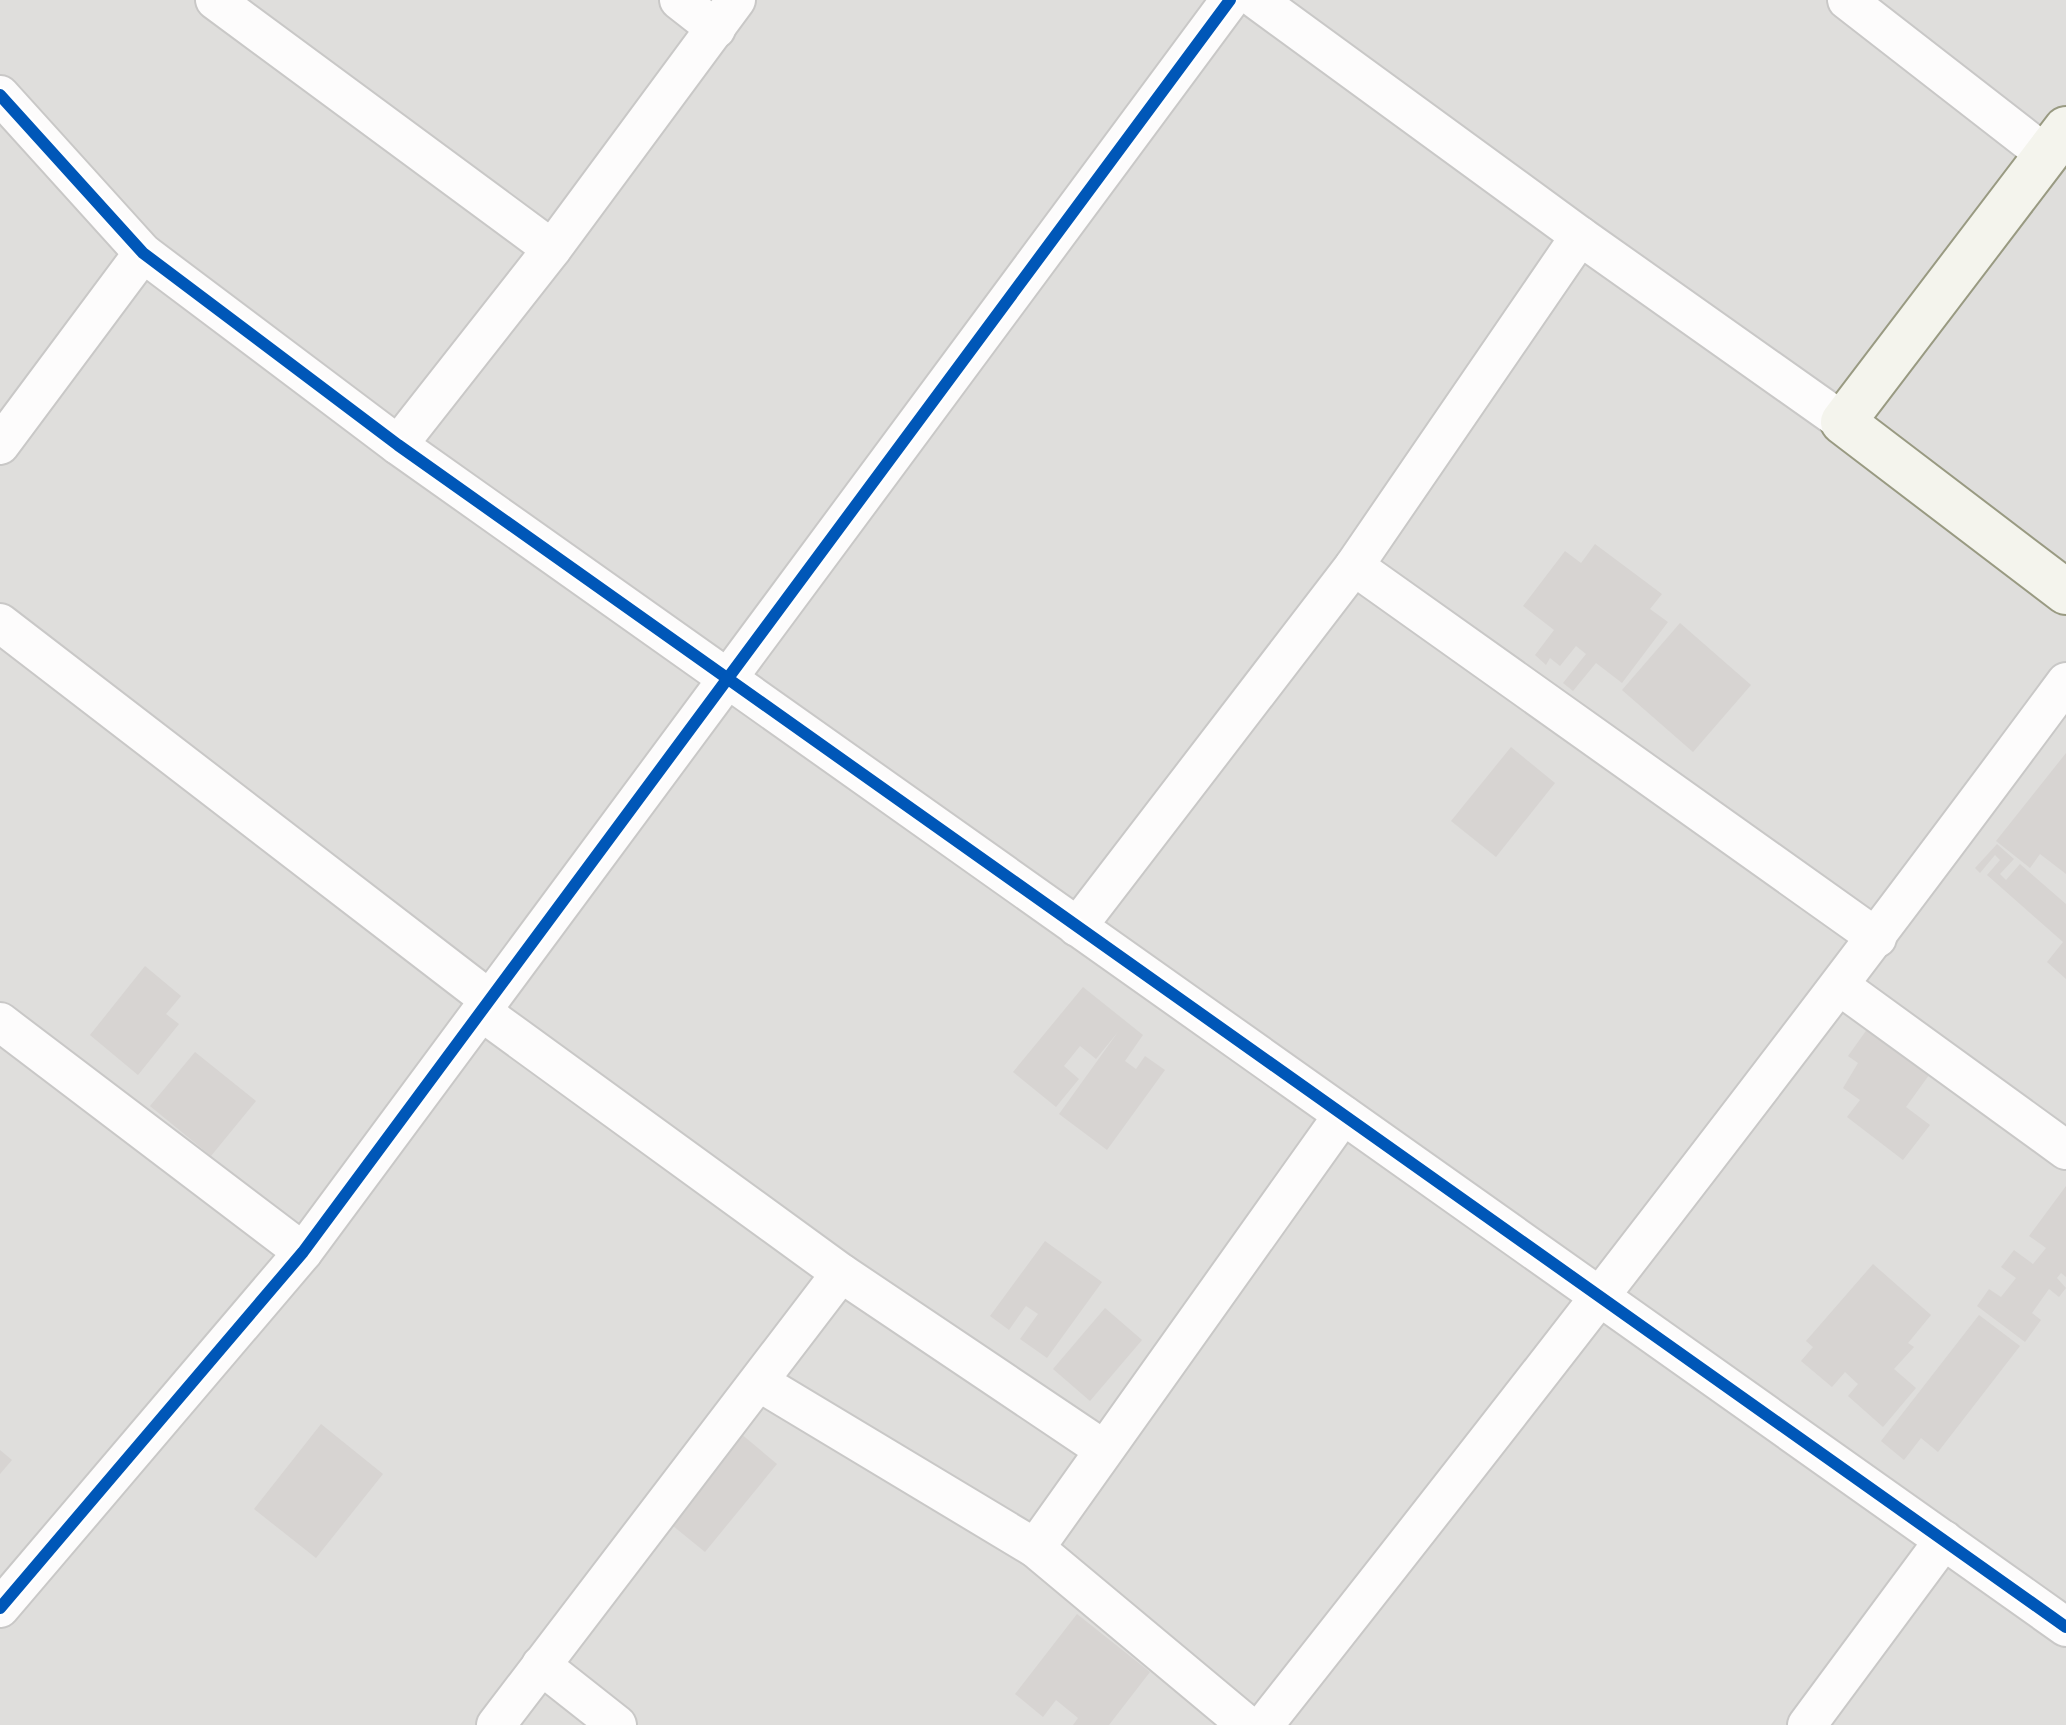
<svg xmlns="http://www.w3.org/2000/svg" width="2066" height="1725" font-family="Montserrat,sans-serif">
<rect width="100%" height="100%" fill="#f0eeeb"/>
<!-- residential -->
<rect fill="#dfdedc" x="0" y="0" width="2066" height="1725"/>
<!-- building -->
<g fill="#d7d4d2">
<polygon points="1595,544 1662,594 1650,609 1668,622 1622,683 1596,663 1573,691 1563,683 1586,654 1576,646 1560,666 1550,658 1546,665 1535,655 1554,630 1523,606 1565,551 1581,563"/>
<polygon points="1680,623 1751,685 1693,752 1622,690"/>
<polygon points="1511,747 1555,783 1496,857 1451,821"/>
<polygon points="2066,753 2066,874 2040,854 2030,868 1996,841"/>
<polygon points="1997,844 2014,859 2000,874 2006,880 2020,864 2066,904 2066,979 2047,962 2063,942 1987,875 2000,860 1995,855 1980,873 1975,868"/>
<polygon points="145,966 181,996 166,1014 179,1024 138,1075 90,1035"/>
<polygon points="1083,987 1143,1035 1125,1061 1136,1069 1145,1056 1165,1070 1107,1150 1059,1114 1118,1032 1096,1059 1080,1046 1064,1066 1079,1079 1056,1107 1013,1072"/>
<polygon points="1868,1028 1929,1075 1906,1107 1930,1125 1903,1160 1847,1117 1860,1100 1843,1088 1858,1063 1848,1056"/>
<polygon points="195,1052 256,1101 211,1156 150,1106"/>
<polygon points="2066,1186 2066,1277 2061,1273 2057,1278 2066,1288 2059,1297 2049,1289 2032,1313 2041,1320 2025,1342 1977,1306 1989,1289 2001,1297 2016,1278 2001,1267 2014,1250 2033,1264 2046,1248 2029,1236"/>
<polygon points="1045,1241 1102,1282 1047,1358 1020,1339 1038,1314 1026,1306 1009,1330 990,1316"/>
<polygon points="1873,1264 1931,1315 1908,1343 1914,1347 1894,1369 1916,1388 1883,1427 1848,1396 1858,1384 1845,1372 1832,1387 1801,1361 1813,1347 1806,1341"/>
<polygon points="1105,1308 1142,1340 1090,1401 1053,1369"/>
<polygon points="1979,1315 2020,1346 1938,1452 1921,1438 1904,1460 1881,1441"/>
<polygon points="321,1424 383,1474 316,1558 254,1509"/>
<polygon points="734,1428 777,1464 705,1552 662,1517"/>
<polygon points="0,1450 12,1460 0,1474"/>
<polygon points="1077,1614 1150,1672 1109,1725 1073,1725 1078,1718 1056,1700 1043,1717 1015,1694"/>
</g>
<g fill="none" stroke-linecap="round" stroke-linejoin="round">
<defs>
<g id="street">
<polyline points="215,0 552,249"/>
<polyline points="679,0 716,29"/>
<polyline points="1257,0 1580,236 1843,422"/>
<polyline points="1847,0 2045,154"/>
<polyline points="0,95 143,253 398,445 2066,1627"/>
<polyline points="0,445 143,253"/>
<polyline points="398,445 552,249 736,0"/>
<polyline points="1354,566 1877,938"/>
<polyline points="0,623 490,1000"/>
<polyline points="1077,927 1354,566 1580,236"/>
<polyline points="1840,986 2066,1150"/>
<polyline points="482,1012 841,1273 1103,1449"/>
<polyline points="0,1022 303,1252"/>
<polyline points="759,1382 1035,1548 1247,1725"/>
<polyline points="1035,1548 1343,1115"/>
<polyline points="0,1608 303,1252 1230,0"/>
<polyline points="541,1665 617,1725"/>
<polyline points="496,1725 841,1273"/>
<path d="M1264 1725C1536 1381 1805 1035 2066 682"/>
<polyline points="1807,1725 1944,1540"/>
</g>
<polyline id="secondary" points="2066,129 1843,422 2066,592"/>
</defs>
<!-- street casing -->
<use href="#street" stroke="#c9c8c7" stroke-width="42"/>
<!-- secondary casing -->
<use href="#secondary" stroke="#999a82" stroke-width="48"/>
<!-- street -->
<use href="#street" stroke="#fdfcfc" stroke-width="38"/>
<!-- secondary -->
<use href="#secondary" stroke="#f4f4ed" stroke-width="44"/>
<defs>
<g id="cycleway">
<polyline points="0,95 143,253 398,445 2066,1627"/>
<polyline points="0,1608 303,1252 1230,0"/>
</g>
</defs>
<!-- cycleway casing -->
<use href="#cycleway" stroke="#fff" stroke-width="17"/>
<!-- cycleway -->
<use href="#cycleway" stroke="#0057b8" stroke-width="12"/>
</g>
</svg>
